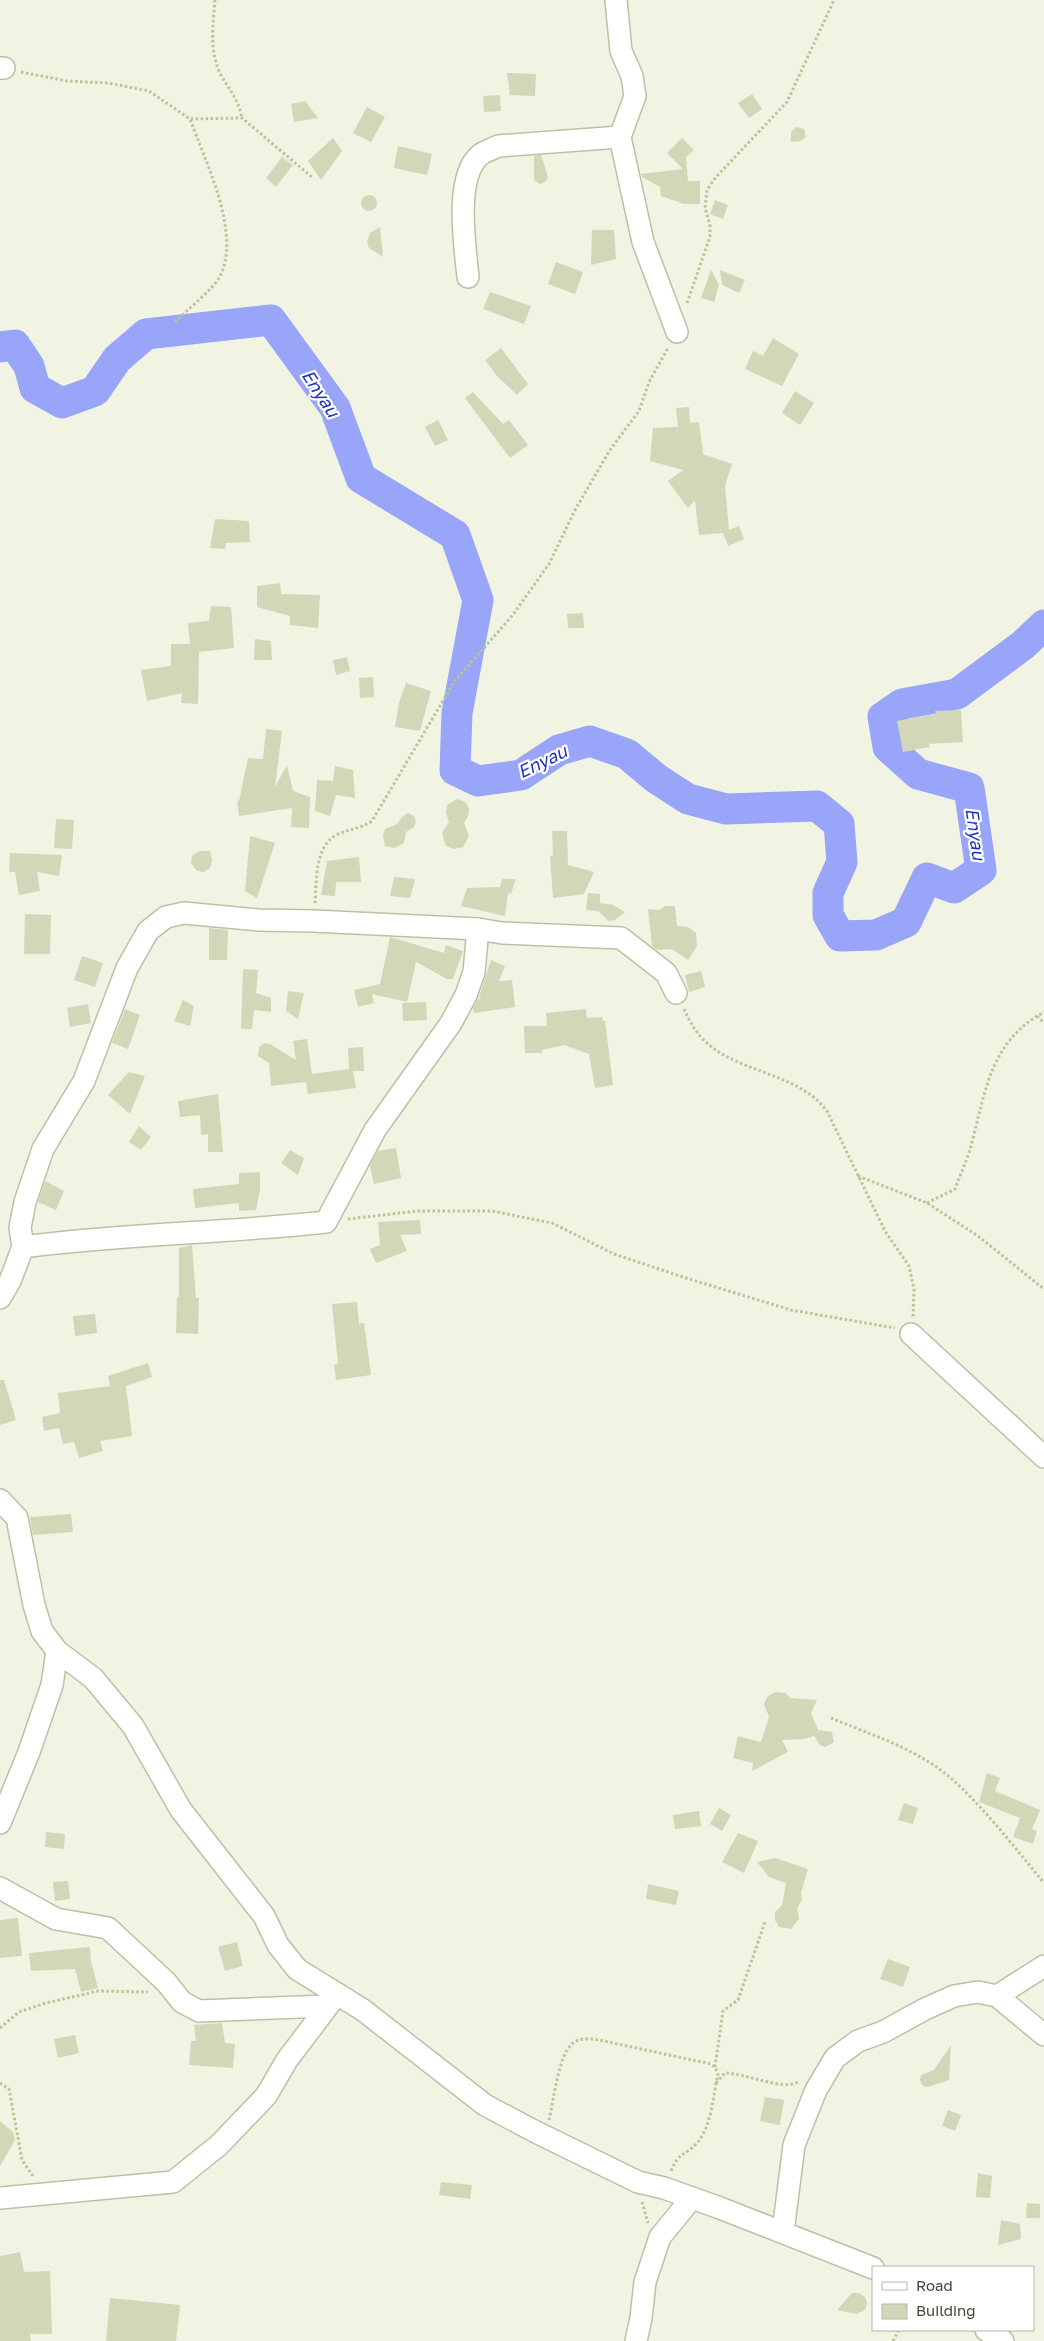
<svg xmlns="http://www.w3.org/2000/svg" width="1044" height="2341" font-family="'Golos Text',sans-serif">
<rect width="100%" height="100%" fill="#f1f4e3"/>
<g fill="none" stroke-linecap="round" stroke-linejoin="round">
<!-- river -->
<polyline stroke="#98a5f8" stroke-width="31" points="0,347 15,345 29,366 35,388 62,403 95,391 117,359 146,334 271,320 335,408 361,478 455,535 478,600 457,713 455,770 478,781 521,775 559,750 590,741 627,754 657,779 688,799 726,809 817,806 839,824 842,862 828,893 828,915 840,936 876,935 906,922 927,878 954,888 981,870 969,788 918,774 888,747 883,717 902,704 957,694 1023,645 1044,625"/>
</g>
<!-- building -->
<g fill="#d4d6b8">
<polygon points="507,73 536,74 535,96 510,95"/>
<polygon points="752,94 762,109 749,118 738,103"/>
<polygon points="500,95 501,111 484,112 483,96"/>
<polygon points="305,101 318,118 294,122 291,104"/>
<polygon points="367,107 385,117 371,142 353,133"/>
<polygon points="796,127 804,129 806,137 801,141 791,142 791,132"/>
<polygon points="333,138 342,151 321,180 308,161"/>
<polygon points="682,138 694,150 686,157 688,181 700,181 700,204 684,204 661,196 660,187 642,177 641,174 683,169 667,153"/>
<polygon points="398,146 432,154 427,175 394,168"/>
<polygon points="541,155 548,177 546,181 540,184 534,180 534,156"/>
<polygon points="282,157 293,165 276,187 266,178"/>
<circle cx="369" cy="203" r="8"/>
<polygon points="715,200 728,205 723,219 710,214"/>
<polygon points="380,227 383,257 369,248 367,242 370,233"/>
<polygon points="592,230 614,230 616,259 591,265"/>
<polygon points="556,262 583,272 575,294 548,284"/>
<polygon points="711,270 719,285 714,302 701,298"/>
<polygon points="720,270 745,280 739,293 722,285"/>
<polygon points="490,292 531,306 524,324 483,309"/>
<polygon points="773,338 799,354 782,386 745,369 753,351 763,356"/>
<polygon points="501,348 528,384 517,395 497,376 485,360"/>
<polygon points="795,391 814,403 800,425 782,413"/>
<polygon points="473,392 503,424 509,420 528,445 510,458 465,398"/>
<polygon points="689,407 690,423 699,422 703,454 732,464 725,486 729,530 739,526 744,539 728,546 723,533 699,535 695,501 688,508 668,481 683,470 650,461 653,428 678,427 676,408"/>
<polygon points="438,420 448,440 435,446 425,427"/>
<polygon points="215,519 249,521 250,542 226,543 225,549 210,548"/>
<polygon points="280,583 281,594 320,595 318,628 290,625 290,616 257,607 257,586"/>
<polygon points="211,606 231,607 234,648 199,652 198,704 181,703 182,693 147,701 141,670 171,666 171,644 190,644 188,623 209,621"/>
<polygon points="583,613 584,628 568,628 567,614"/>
<polygon points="255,639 271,641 272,660 254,660"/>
<polygon points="347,657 350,671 336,675 333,660"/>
<polygon points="373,677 374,697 360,698 359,678"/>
<polygon points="406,683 431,691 420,731 395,727 399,703"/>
<polygon points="961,710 963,742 929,744 930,747 903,752 897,721 936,714 935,711"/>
<polygon points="266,729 282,731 275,787 287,765 293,791 310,797 309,828 291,827 292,808 239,816 237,801 239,801 248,758 263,759"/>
<polygon points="335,766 353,770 355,798 336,795 330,816 315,811 317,780 333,781"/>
<polygon points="457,799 465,802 469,808 468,816 464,823 469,836 463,847 454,849 446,846 442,833 449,822 446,813 447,805"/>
<polygon points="408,813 414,816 416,822 414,827 406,832 404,843 394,848 385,846 383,836 385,829 397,824 402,817"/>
<polygon points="56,819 74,820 72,849 54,848"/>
<polygon points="552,831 567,831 568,865 594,872 584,894 553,898 550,856 553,855"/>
<polygon points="250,836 275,843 257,898 245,891"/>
<polygon points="200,851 210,851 212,861 210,868 204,872 197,871 191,863 192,856"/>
<polygon points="10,853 62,855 59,876 37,872 40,891 19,895 15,872 9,872"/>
<polygon points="359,857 361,882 336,882 335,896 321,895 327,861"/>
<polygon points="394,877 415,879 410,898 390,896"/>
<polygon points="502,879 516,879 511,894 508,893 505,916 461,906 467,888 500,887"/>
<polygon points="588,893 600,894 600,903 613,905 625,912 615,920 609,921 598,911 586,910"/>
<polygon points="665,906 675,906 677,926 688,927 696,933 697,946 688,960 672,949 657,950 652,946 648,909 659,910"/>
<polygon points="25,914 51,915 50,954 24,954"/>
<polygon points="209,928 228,930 227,960 209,960"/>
<polygon points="390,937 444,953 446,945 463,951 453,979 447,979 416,962 407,1002 372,994 374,1003 358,1007 354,990 380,984"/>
<polygon points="82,956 103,963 95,987 74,980"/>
<polygon points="491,960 505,966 499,981 512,980 515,1007 474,1013 473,1008 478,999 481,999 479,997"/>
<polygon points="243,969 258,970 256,993 271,998 271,1012 254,1010 252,1029 241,1029"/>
<polygon points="701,971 705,987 689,992 685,975"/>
<polygon points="288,991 304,993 298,1019 286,1011"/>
<polygon points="183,1000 194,1006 190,1026 174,1021"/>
<polygon points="426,1002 427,1020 403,1021 402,1003"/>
<polygon points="88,1004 91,1023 70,1027 67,1008"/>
<polygon points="125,1009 140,1015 128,1049 112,1043"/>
<polygon points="586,1009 587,1018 602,1017 603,1021 605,1021 613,1085 595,1088 589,1054 564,1045 542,1050 542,1053 525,1053 524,1026 547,1026 546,1013"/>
<polygon points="307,1039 312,1074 349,1069 348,1048 363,1047 364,1071 353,1071 356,1088 308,1094 306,1082 271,1086 269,1063 258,1056 259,1047 264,1043 270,1044 296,1060 293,1041"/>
<polygon points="129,1072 145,1076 130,1114 108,1095"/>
<polygon points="218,1094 223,1152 208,1152 208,1134 201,1135 200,1115 180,1117 178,1101"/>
<polygon points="139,1126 151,1137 141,1150 129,1142"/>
<polygon points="396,1148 401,1178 374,1184 370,1166 378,1151"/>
<polygon points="290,1150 304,1158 298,1175 281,1163"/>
<polygon points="260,1172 260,1190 256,1210 239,1211 239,1203 195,1208 193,1189 239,1184 239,1173"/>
<polygon points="45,1181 64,1191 56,1210 38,1202"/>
<polygon points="420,1220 421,1234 400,1235 407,1251 376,1263 370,1249 380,1245 378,1222"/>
<polygon points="192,1245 196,1298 199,1298 198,1334 176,1333 177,1297 179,1297 179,1248"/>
<polygon points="357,1302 359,1324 364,1323 371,1375 336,1380 334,1365 338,1364 332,1304"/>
<polygon points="95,1314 97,1333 75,1336 73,1316"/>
<polygon points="148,1363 152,1377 126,1386 132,1436 100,1441 103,1451 79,1458 74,1442 63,1444 59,1428 44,1431 42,1417 60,1413 58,1393 110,1386 108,1376"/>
<polygon points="0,1380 4,1380 16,1420 0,1425"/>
<polygon points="71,1514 73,1532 33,1535 30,1517"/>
<polygon points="776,1692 785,1693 791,1698 817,1700 811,1713 818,1730 832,1732 834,1742 825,1747 820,1745 814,1736 805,1739 782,1740 788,1752 752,1771 753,1763 733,1758 738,1736 761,1742 769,1717 764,1704 768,1696"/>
<polygon points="987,1773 1000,1778 995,1791 1040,1810 1032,1829 1037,1831 1033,1844 1013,1837 1020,1818 979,1802"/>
<polygon points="904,1803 918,1808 913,1824 898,1820"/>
<polygon points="719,1808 731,1815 722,1831 710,1824"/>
<polygon points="699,1811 701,1826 675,1829 673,1815"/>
<polygon points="46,1832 65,1834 64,1849 45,1847"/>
<polygon points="738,1833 758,1841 744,1873 722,1862"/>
<polygon points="775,1858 808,1869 801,1893 802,1900 797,1908 799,1919 791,1929 779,1927 775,1920 775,1912 782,1905 786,1883 769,1877 757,1862"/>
<polygon points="68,1881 70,1899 55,1901 53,1882"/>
<polygon points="648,1884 679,1891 676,1905 646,1899"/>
<polygon points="18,1918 22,1956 0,1958 0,1920"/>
<polygon points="237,1942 243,1966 225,1971 218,1947"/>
<polygon points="90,1947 91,1962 98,1988 81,1992 75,1969 31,1971 29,1953"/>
<polygon points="888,1959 910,1967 903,1987 880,1979"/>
<polygon points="222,2023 225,2043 235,2044 233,2068 189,2065 191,2041 196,2041 194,2025"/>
<polygon points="75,2035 79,2053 58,2058 54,2039"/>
<polygon points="951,2045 949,2080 928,2087 923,2086 920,2080 921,2075 934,2070"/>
<polygon points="765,2097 784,2100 780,2125 760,2121"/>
<polygon points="948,2110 961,2115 955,2131 942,2126"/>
<polygon points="0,2121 13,2132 15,2140 0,2166"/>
<polygon points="978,2173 992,2176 990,2198 976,2197"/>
<polygon points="441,2182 472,2185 470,2199 439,2195"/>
<polygon points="1027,2203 1040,2204 1040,2218 1026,2218"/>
<polygon points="1001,2220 1020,2224 1021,2239 998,2245"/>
<polygon points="20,2252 24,2272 50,2271 52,2334 30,2334 31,2341 0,2341 0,2256"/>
<polygon points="852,2293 859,2293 865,2297 867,2303 865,2310 856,2314 837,2310"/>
<polygon points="110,2298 180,2305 176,2341 106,2341"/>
</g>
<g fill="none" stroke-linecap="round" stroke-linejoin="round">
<defs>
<g id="minor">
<polyline points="616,0 621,51 632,76 635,96 620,137 643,242 677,332"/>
<polyline points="0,68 4,68"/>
<path d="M468 277C465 246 454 177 480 155 485 151 493 149 498 146L620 137"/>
<polyline points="23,1247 20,1228 25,1202 43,1149 84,1081 127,968 148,931 166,917 184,913 259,920 314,921 478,929 502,933 621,938 666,973 676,993"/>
<path d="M0 1298 10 1281 23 1247C123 1234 225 1233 326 1222L375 1130 451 1023 466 995 474 972 478 929"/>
<polyline points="911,1334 1044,1457"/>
<polyline points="0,1500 17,1518 34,1605 42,1631 57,1651 93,1678 133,1726 181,1810 264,1916 278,1945 297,1969 363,2010 485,2105 534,2131 638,2182 664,2188 720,2208 873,2268"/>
<polyline points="0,1823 29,1752 52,1685 57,1651"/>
<polyline points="0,1888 56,1919 108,1928 166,1982 182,2002 199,2011 326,2006"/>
<polyline points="997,1996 1044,1966"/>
<polyline points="0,2198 173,2182 219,2145 266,2096 287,2060 337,1994"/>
<polyline points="783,2232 794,2145 816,2090 835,2058 858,2041 883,2032 925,2009 954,1996 978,1992 997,1996 1044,2035"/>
<polyline points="986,2330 1003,2341"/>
<polyline points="636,2341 641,2318 645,2282 660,2237 692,2198"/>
</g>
</defs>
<!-- minor casing -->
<use href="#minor" stroke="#bdc0a5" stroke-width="24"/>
<!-- path -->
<g stroke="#bec395" stroke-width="3" stroke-dasharray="2.5 2.5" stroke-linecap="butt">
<path d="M215 0C213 24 209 50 220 73 229 90 238 98 242 118"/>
<polyline points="21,72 67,81 108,83 149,91 190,119 242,118 313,178"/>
<polyline points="687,303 710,237 710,225 705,208 707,190 716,177 787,102 834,0"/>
<path d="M175 322C186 311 212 290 219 278 243 236 205 161 190 119"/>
<path d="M315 903C317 881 314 848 336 835 348 829 361 829 372 821L454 682 512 616 549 564 575 510 610 450 639 411 649 382 668 348"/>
<path d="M684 1009C690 1022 697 1035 708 1044 743 1074 798 1073 827 1111L885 1231 909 1266 914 1289 913 1317"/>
<polyline points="1037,1016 1044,1023"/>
<polyline points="858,1176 927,1203 978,1236 1044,1289"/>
<path d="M927 1203 955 1189C961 1173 968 1158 972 1142 986 1089 991 1041 1044 1012"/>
<polyline points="348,1219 418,1211 492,1211 552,1223 614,1254 686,1278 791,1310 895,1328"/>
<path d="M831 1718C872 1735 920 1750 953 1780 987 1811 1015 1848 1044 1883"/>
<polyline points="0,2028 19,2012 46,2003 98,1991 148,1992"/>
<polyline points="715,2067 723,2011 738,2000 765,1922"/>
<polyline points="0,2083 9,2089 22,2160 33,2176"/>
<path d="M716 2083 725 2073C746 2073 782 2091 798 2082"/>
<path d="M549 2120C554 2100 558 2055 573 2043 580 2037 591 2039 599 2040L711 2064 715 2067 718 2074C713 2095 712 2126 697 2143 684 2157 680 2150 671 2171"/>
<polyline points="642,2202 648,2223"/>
<polyline points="893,2341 899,2330"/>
</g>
<!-- minor -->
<use href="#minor" stroke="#fff" stroke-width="21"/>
</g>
<g text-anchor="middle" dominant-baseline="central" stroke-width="4.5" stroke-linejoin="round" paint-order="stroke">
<!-- water labels -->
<g font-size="18" font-style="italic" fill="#2134bd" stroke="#fff">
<text transform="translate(321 393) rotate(57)">Enyau</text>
<text transform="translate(542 761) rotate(-26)">Enyau</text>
<text transform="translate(976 834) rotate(82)">Enyau</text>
</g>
</g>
<!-- legend -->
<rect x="872" y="2266" width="162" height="65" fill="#ffffff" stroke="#b5b5ad"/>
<rect x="882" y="2282" width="25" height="8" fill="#ffffff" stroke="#b5b5ad"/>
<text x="916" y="2291" font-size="15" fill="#454633">Road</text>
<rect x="882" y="2304" width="25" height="15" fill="#d4d6b8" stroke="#b5b5ad"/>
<text x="916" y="2316" font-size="15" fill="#454633">Building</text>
</svg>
